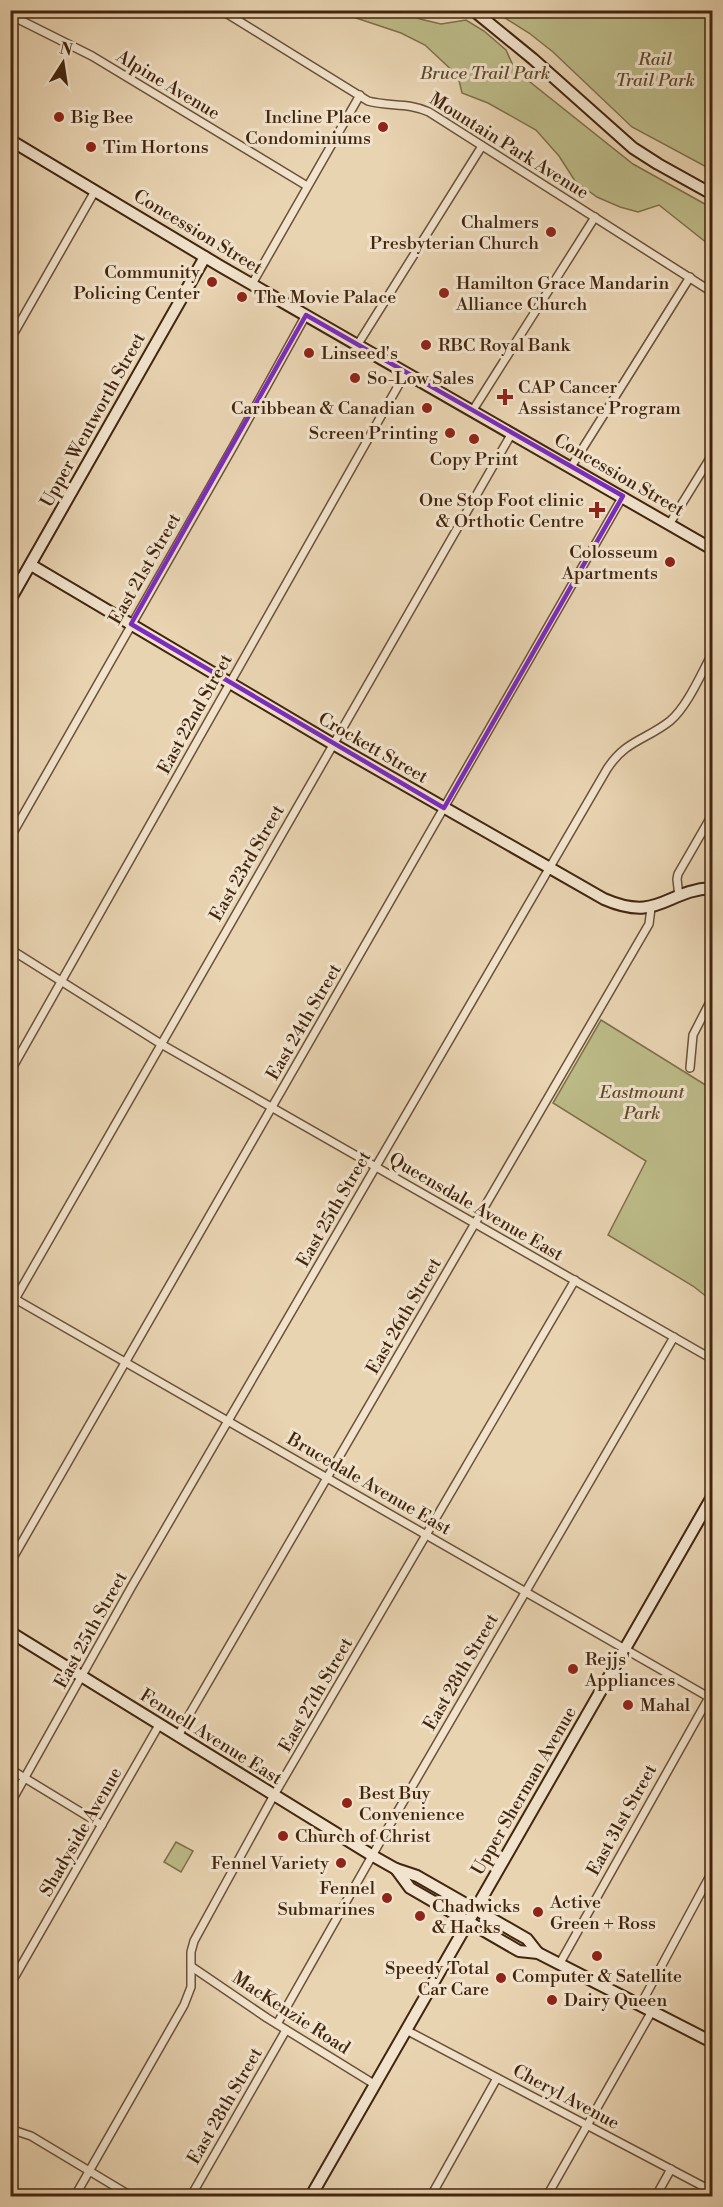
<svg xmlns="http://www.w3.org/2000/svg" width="723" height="2207" font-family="'Libre Bodoni',serif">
<rect width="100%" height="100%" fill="#e9d4b2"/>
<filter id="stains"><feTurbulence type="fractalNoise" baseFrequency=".00333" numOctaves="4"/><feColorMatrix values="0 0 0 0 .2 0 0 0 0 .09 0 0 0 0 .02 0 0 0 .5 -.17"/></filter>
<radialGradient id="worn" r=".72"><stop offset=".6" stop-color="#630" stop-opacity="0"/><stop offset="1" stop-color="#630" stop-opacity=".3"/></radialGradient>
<!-- green -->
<g fill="#bcbb88" stroke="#7f704a" stroke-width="1.5">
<polygon points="335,11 403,11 420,19 441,24 466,20 484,31 506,50 515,70 633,164 703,203 712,210 712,247 659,205 638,212 620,207 597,197 575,181 559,156 536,130 488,103 462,93 458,76 425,45 401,33"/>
<polygon points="494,11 712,11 712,170 632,127 553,52 529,33"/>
<polygon points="601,1020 712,1089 712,1301 693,1286 608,1235 646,1161 553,1103"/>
<polygon points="176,1842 193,1851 181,1872 164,1862"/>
</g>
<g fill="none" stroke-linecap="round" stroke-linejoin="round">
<defs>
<g id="street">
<path d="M221 10 368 101C390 107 407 102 429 112L712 292"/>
<polyline points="10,15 92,56 307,186"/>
<polyline points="252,284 360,95"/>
<polyline points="10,340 95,191"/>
<polyline points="358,344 482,146"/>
<polyline points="473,410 595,217"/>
<polyline points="571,467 690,277"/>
<polyline points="670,523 712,455"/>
<polyline points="10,838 233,447 306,315"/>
<polyline points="679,897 677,879 678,874 712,815"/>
<polyline points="10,949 161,1044 712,1359"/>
<polyline points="690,1068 693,1035 712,998"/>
<polyline points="10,1072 406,372"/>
<polyline points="10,1296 712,1699"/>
<polyline points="10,1308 512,433"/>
<polyline points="10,1563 623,496"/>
<polyline points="178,1737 185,1722 649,924 651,908"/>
<polyline points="10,1769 102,1825"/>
<path d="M10 1804 132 1586 607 769C626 740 646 740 670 721 687 707 701 674 712 654"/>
<polyline points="560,1963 712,1692"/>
<polyline points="192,1967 267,2018 374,2084"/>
<polyline points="10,1985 159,1725"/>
<polyline points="641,2004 712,1872"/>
<polyline points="277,2024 381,1840 674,1337"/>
<polyline points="406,2030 712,2191"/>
<polyline points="10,2129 31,2136 131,2196"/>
<polyline points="75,2196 184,2005 191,1987 191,1952 194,1941 274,1795 575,1280"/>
<polyline points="191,2196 286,2030"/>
<polyline points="431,2196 497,2078"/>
<polyline points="547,2196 652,2011"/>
<polyline points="656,2196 671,2169"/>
</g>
<g id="secondary">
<polyline points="473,10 533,59 633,148 658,164 712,194"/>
<polyline points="10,140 220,266 712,549"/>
<path d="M31 565 333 744 604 899C659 923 666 890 712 888"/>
<polyline points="10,600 205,257"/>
<polyline points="10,1632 373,1856 396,1869 417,1876 527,1939 538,1953"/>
<polyline points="396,1869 410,1888 519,1951 538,1953 712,2042"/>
<polyline points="311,2196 712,1497"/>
</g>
</defs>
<!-- street casing -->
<use href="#street" stroke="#6c5136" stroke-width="10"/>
<!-- secondary casing -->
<use href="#secondary" stroke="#42250d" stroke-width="14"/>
<!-- street -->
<use href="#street" stroke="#f1e3cd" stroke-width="7"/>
<!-- secondary -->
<use href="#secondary" stroke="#f1e3cd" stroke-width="10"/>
</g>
<!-- marked area -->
<path fill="none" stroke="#7b2cbf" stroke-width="4.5" stroke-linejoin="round" d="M306 315 623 496 444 808 131 624Z"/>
<!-- markers -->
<g fill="#8f2418" stroke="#f1e3cd" stroke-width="2">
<circle cx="59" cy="117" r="6"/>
<circle cx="383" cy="127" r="6"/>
<circle cx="91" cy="147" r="6"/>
<circle cx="551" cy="232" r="6"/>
<circle cx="212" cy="282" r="6"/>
<circle cx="444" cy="293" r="6"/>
<circle cx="242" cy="297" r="6"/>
<circle cx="426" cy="345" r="6"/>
<circle cx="309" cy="353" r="6"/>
<circle cx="355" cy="378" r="6"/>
<path d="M502 388h6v6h6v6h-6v6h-6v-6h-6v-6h6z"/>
<circle cx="427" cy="408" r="6"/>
<circle cx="450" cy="433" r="6"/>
<circle cx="474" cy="439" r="6"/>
<path d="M594 501h6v6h6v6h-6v6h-6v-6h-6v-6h6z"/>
<circle cx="670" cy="562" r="6"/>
<circle cx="573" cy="1669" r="6"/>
<circle cx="628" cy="1705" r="6"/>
<circle cx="347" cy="1803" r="6"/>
<circle cx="283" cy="1836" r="6"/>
<circle cx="341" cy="1863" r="6"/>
<circle cx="387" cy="1898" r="6"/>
<circle cx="538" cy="1912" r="6"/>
<circle cx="420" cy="1916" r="6"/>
<circle cx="597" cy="1956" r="6"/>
<circle cx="501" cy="1978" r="6"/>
<circle cx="552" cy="2000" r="6"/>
</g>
<g text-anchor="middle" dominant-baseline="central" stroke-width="6" stroke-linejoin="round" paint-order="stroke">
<!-- park labels -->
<g font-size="18" font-style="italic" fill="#604a2c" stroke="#f1e3cd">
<text x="655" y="59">Rail<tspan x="655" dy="21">Trail Park</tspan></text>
<text x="485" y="73">Bruce Trail Park</text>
<text x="642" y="1092">Eastmount<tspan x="642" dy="21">Park</tspan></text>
</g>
<!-- street labels -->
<g font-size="18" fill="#42250d" stroke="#f1e3cd">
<text transform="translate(168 85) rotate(31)">Alpine Avenue</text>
<text transform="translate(509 146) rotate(32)">Mountain Park Avenue</text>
<text transform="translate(198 232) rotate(31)">Concession Street</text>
<text transform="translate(93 420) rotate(-61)">Upper Wentworth Street</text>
<text transform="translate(619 475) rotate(30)">Concession Street</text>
<text transform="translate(145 569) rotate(-60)">East 21st Street</text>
<text transform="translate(195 714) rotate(-61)">East 22nd Street</text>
<text transform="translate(373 748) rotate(30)">Crockett Street</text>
<text transform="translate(247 863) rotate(-60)">East 23rd Street</text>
<text transform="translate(304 1022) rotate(-60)">East 24th Street</text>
<text transform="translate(476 1207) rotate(30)">Queensdale Avenue East</text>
<text transform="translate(334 1209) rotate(-60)">East 25th Street</text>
<text transform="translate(404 1316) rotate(-60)">East 26th Street</text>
<text transform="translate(369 1484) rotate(30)">Brucedale Avenue East</text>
<text transform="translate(91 1630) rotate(-61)">East 25th Street</text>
<text transform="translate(461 1672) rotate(-60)">East 28th Street</text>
<text transform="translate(316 1695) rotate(-60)">East 27th Street</text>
<text transform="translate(211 1737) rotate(32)">Fennell Avenue East</text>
<text transform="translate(524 1791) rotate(-60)">Upper Sherman Avenue</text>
<text transform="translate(622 1820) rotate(-61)">East 31st Street</text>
<text transform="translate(81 1832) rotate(-60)">Shadyside Avenue</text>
<text transform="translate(291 2013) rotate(33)">MacKenzie Road</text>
<text transform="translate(566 2097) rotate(28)">Cheryl Avenue</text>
<text transform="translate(225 2106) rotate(-60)">East 28th Street</text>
</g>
<!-- poi labels -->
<g font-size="18" fill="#42250d" stroke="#f1e3cd" text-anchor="start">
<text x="71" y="117">Big Bee</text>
<text x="371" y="117" text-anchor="end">Incline Place<tspan x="371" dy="21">Condominiums</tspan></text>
<text x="103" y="147">Tim Hortons</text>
<text x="539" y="222" text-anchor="end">Chalmers<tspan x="539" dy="21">Presbyterian Church</tspan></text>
<text x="200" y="272" text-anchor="end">Community<tspan x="200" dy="21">Policing Center</tspan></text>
<text x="456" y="283">Hamilton Grace Mandarin<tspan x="456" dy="21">Alliance Church</tspan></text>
<text x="254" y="297">The Movie Palace</text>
<text x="438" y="345">RBC Royal Bank</text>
<text x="321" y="353">Linseed's</text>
<text x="367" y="378">So-Low Sales</text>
<text x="518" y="387">CAP Cancer<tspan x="518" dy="21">Assistance Program</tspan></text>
<text x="415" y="408" text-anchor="end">Caribbean &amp; Canadian</text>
<text x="438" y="433" text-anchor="end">Screen Printing</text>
<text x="474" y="459" text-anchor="middle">Copy Print</text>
<text x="584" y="500" text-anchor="end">One Stop Foot clinic<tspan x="584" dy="21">&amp; Orthotic Centre</tspan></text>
<text x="658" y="552" text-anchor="end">Colosseum<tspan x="658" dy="21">Apartments</tspan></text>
<text x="585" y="1659">Rejjs'<tspan x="585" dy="21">Appliances</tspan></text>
<text x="640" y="1705">Mahal</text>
<text x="359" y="1793">Best Buy<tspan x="359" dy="21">Convenience</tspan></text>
<text x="295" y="1836">Church of Christ</text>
<text x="329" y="1863" text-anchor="end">Fennel Variety</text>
<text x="375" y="1888" text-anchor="end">Fennel<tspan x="375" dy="21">Submarines</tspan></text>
<text x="550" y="1902">Active<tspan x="550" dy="21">Green + Ross</tspan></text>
<text x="432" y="1906">Chadwicks<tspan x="432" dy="21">&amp; Hacks</tspan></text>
<text x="489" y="1968" text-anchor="end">Speedy Total<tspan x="489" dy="21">Car Care</tspan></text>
<text x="597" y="1976" text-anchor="middle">Computer &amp; Satellite</text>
<text x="564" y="2000">Dairy Queen</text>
</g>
</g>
<!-- margin -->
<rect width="723" height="2207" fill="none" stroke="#e9d4b2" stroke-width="36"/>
<rect x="12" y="12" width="699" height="2183" fill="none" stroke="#42250d" stroke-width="3"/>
<rect x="18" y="18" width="687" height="2171" fill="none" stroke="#42250d" stroke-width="1.5"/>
<!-- north arrow -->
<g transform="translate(63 63) rotate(12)" stroke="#f1e3cd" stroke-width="4.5" paint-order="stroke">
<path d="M0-4.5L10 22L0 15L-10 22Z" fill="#42250d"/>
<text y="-9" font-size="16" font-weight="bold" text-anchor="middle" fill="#42250d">N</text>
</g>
<rect width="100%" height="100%" filter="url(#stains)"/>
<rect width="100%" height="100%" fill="url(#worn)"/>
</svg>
